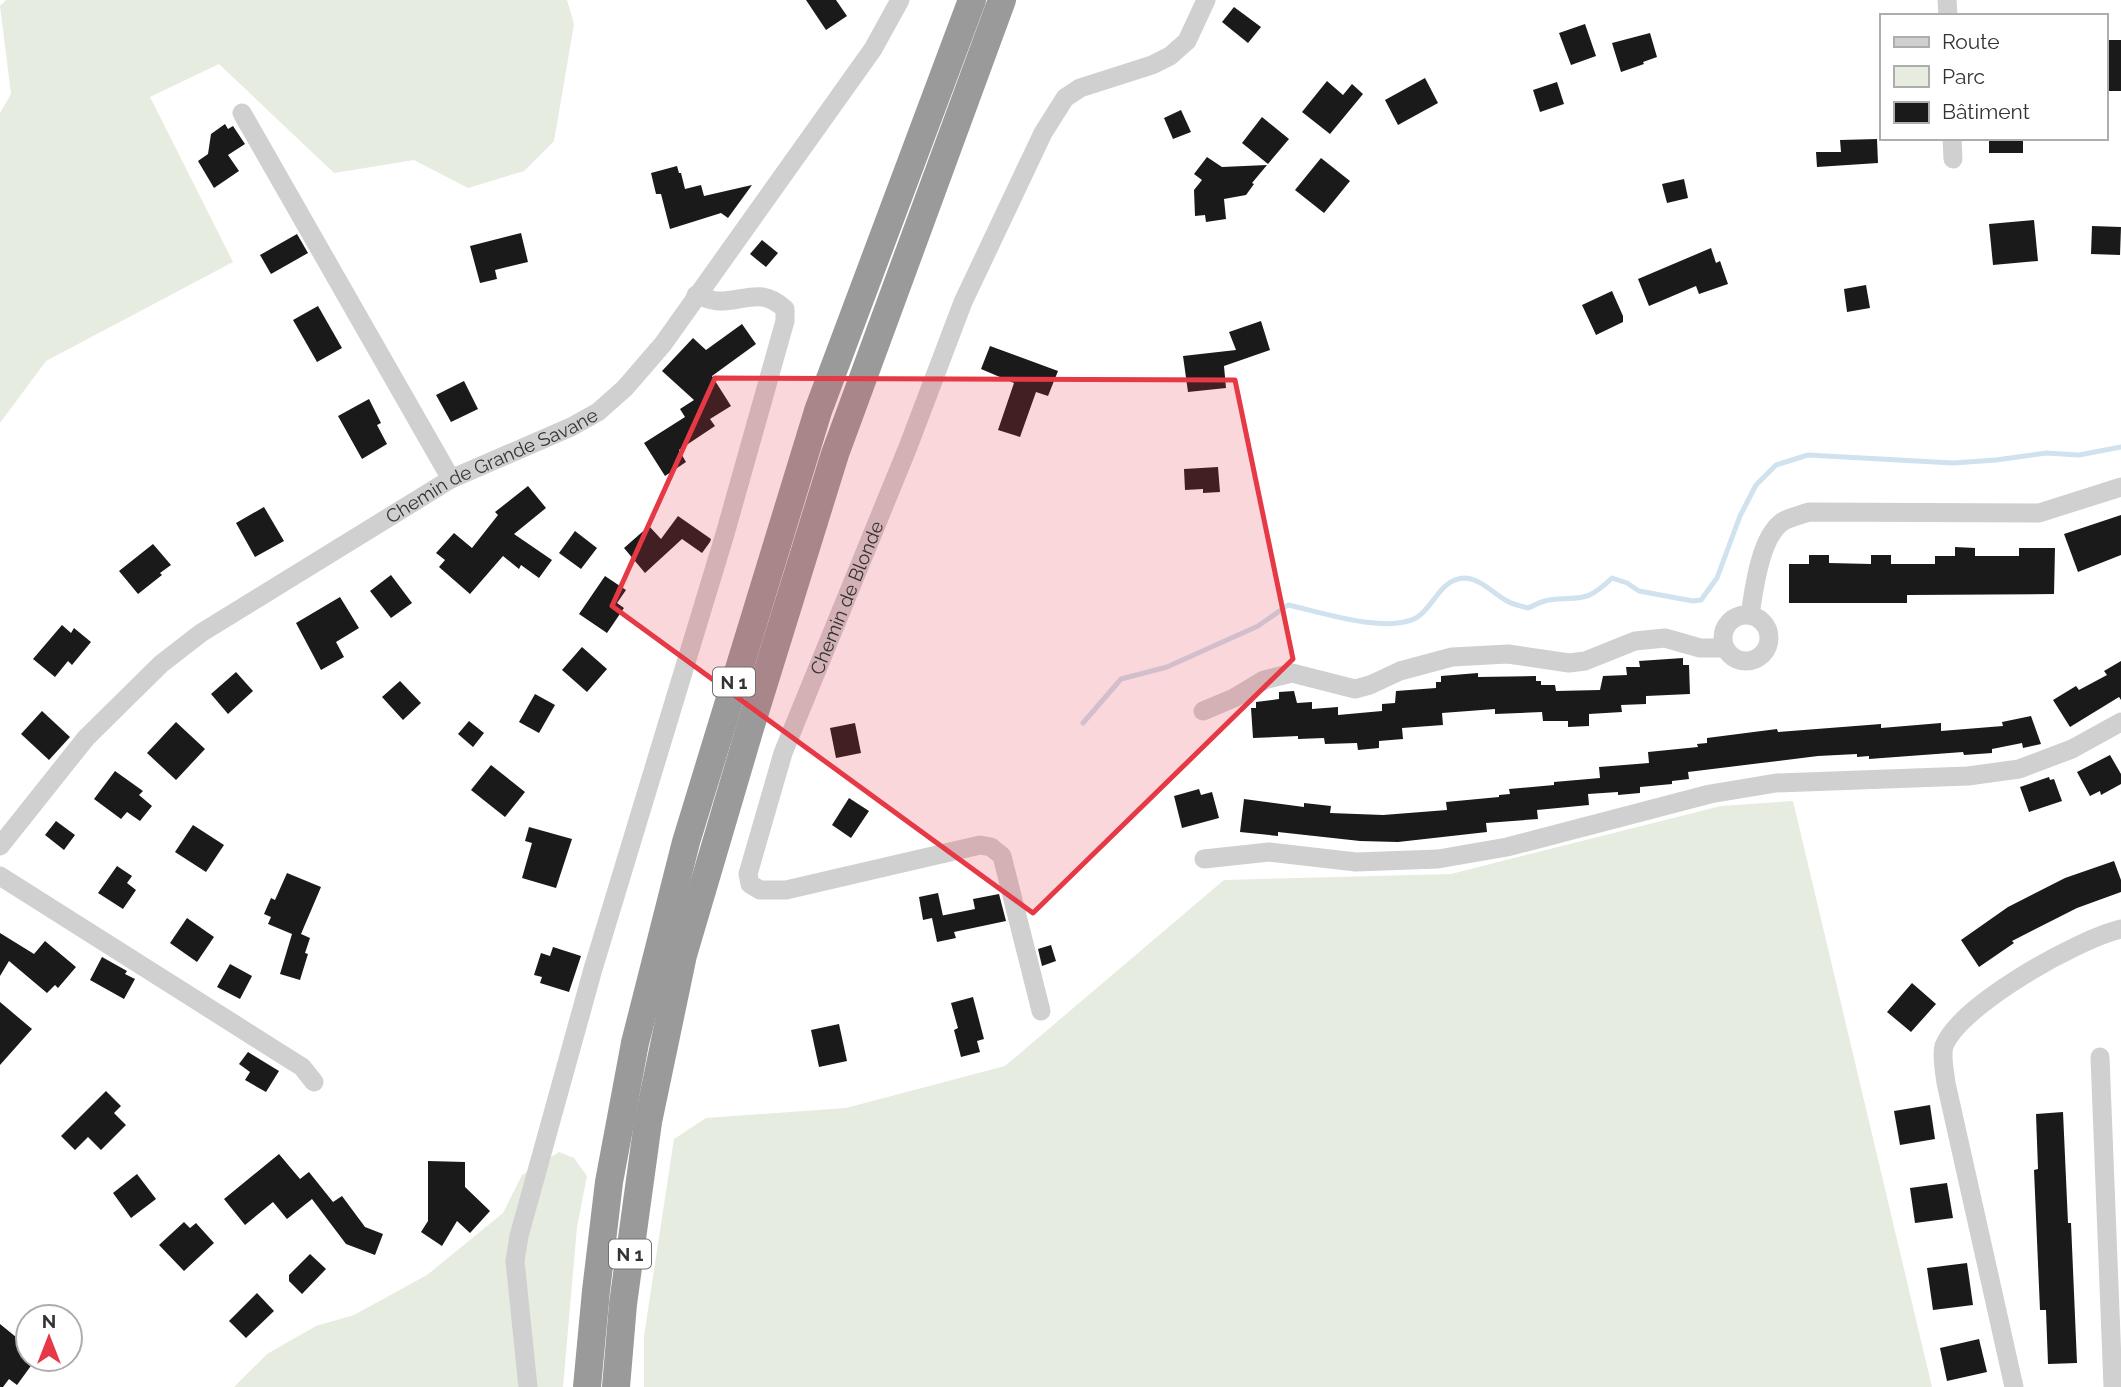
<svg xmlns="http://www.w3.org/2000/svg" width="2121" height="1387" font-family="Raleway,sans-serif">
<rect width="100%" height="100%" fill="#fff"/>
<!-- green -->
<g fill="#e6ecdf">
<polygon points="6,0 567,0 574,24 554,141 524,171 468,188 414,160 334,173 219,64 150,97 233,262 46,361 0,423 0,113 11,94 0,6"/>
<polygon points="1793,801 1932,1387 644,1387 644,1336 674,1139 706,1118 846,1108 1005,1066 1224,880 1451,874 1721,806"/>
<polygon points="559,1152 574,1158 587,1176 577,1227 563,1387 234,1387 267,1354 316,1326 354,1315 427,1275 503,1213 522,1175"/>
</g>
<g fill="none" stroke-linecap="round" stroke-linejoin="round">
<!-- stream -->
<path stroke="#cfe2ee" stroke-width="5" d="M1083 723 1121 679 1167 667 1258 626 1288 605C1321 612 1385 634 1416 618 1433 609 1440 578 1465 578 1481 579 1494 594 1507 601 1514 605 1521 606 1528 608 1535 605 1542 601 1549 600 1581 596 1585 604 1612 578L1627 583 1639 591 1693 601 1701 600 1717 578 1740 516 1756 485 1776 465 1808 455 1953 463 1996 460 2046 453 2079 455 2121 447"/>
</g>
<!-- building -->
<g fill="#1a1a1a">
<polygon points="806,0 836,0 847,16 826,30"/>
<polygon points="1234,7 1261,27 1248,43 1222,22"/>
<polygon points="1585,24 1596,56 1571,65 1559,33"/>
<polygon points="1650,33 1657,57 1643,62 1644,64 1621,72 1612,43"/>
<rect x="2105" y="40" width="16" height="51"/>
<polygon points="1425,78 1438,103 1398,125 1385,100"/>
<polygon points="1327,81 1343,95 1352,84 1363,94 1330,134 1302,112"/>
<polygon points="1557,82 1564,104 1540,112 1533,90"/>
<polygon points="1181,110 1191,132 1173,139 1164,118"/>
<polygon points="1262,117 1289,139 1268,164 1242,143"/>
<polygon points="225,124 228,129 233,126 245,144 228,155 239,171 214,188 198,161 208,154 211,134"/>
<rect x="1989" y="138" width="34" height="15"/>
<polygon points="1877,139 1878,163 1817,167 1816,152 1841,152 1840,140"/>
<polygon points="1207,157 1222,167 1267,165 1252,183 1254,184 1246,195 1224,199 1226,219 1206,222 1205,215 1195,216 1194,190 1202,180 1194,174"/>
<polygon points="1321,158 1350,181 1324,213 1295,190"/>
<polygon points="677,166 679,173 681,173 685,189 701,185 704,196 752,185 728,218 721,213 670,229 661,194 656,194 651,173"/>
<polygon points="1684,179 1688,198 1667,203 1662,184"/>
<polygon points="2034,220 2038,261 1993,265 1989,224"/>
<polygon points="2092,226 2121,227 2120,255 2091,254"/>
<polygon points="521,233 528,262 495,270 497,279 480,283 470,246"/>
<polygon points="297,234 308,253 271,274 260,255"/>
<polygon points="762,240 778,253 766,267 750,254"/>
<polygon points="1711,248 1716,263 1720,261 1728,284 1699,294 1696,286 1649,306 1638,279"/>
<polygon points="1866,285 1870,308 1847,312 1844,289"/>
<polygon points="1612,291 1623,316 1623,322 1596,335 1582,305"/>
<polygon points="318,306 342,348 317,362 293,320"/>
<polygon points="1261,321 1270,350 1224,366 1226,388 1188,392 1183,356 1236,350 1229,332"/>
<polygon points="742,324 756,344 712,376 731,406 710,419 715,426 679,450 686,462 665,476 644,443 685,417 680,409 694,400 662,371 693,338 706,350"/>
<polygon points="990,346 1058,371 1048,396 1036,392 1020,437 998,430 1014,383 981,369"/>
<polygon points="464,381 478,409 451,422 436,395"/>
<polygon points="369,399 381,423 377,425 387,444 362,459 338,416"/>
<polygon points="1218,467 1220,492 1203,493 1203,489 1185,490 1184,469"/>
<polygon points="528,486 546,508 514,534 552,560 539,578 521,565 519,569 503,556 470,594 439,567 445,560 436,553 454,533 472,548 498,515 495,512"/>
<polygon points="264,507 284,541 255,557 236,523"/>
<polygon points="2121,515 2121,555 2078,572 2064,534"/>
<polygon points="678,516 711,539 710,542 702,553 682,539 645,573 624,548 649,526 661,539"/>
<polygon points="575,531 597,548 581,569 559,553"/>
<polygon points="153,544 171,565 160,573 162,575 138,594 119,571"/>
<polygon points="1955,547 1975,548 1975,556 2019,556 2019,548 2055,548 2054,594 1907,595 1907,603 1789,603 1789,564 1809,564 1809,555 1829,555 1829,563 1871,564 1871,555 1891,555 1891,564 1935,564 1935,556 1955,556"/>
<polygon points="391,575 412,603 391,618 370,591"/>
<polygon points="605,576 626,590 617,603 624,608 607,633 579,614"/>
<polygon points="340,597 359,628 336,642 344,657 321,670 296,623"/>
<polygon points="62,625 71,633 74,628 91,642 72,665 68,661 55,677 33,659"/>
<polygon points="582,647 607,669 587,692 562,670"/>
<polygon points="1683,658 1683,665 1689,665 1690,694 1646,696 1646,704 1621,705 1622,712 1589,714 1589,726 1568,727 1568,721 1543,721 1542,712 1495,714 1495,709 1442,713 1443,725 1402,728 1403,739 1379,741 1379,748 1358,750 1357,743 1325,744 1324,738 1298,739 1298,736 1253,738 1251,708 1256,708 1256,702 1279,699 1279,692 1294,691 1297,703 1312,702 1312,709 1338,707 1338,715 1382,711 1382,704 1395,703 1396,691 1436,688 1436,682 1441,682 1441,676 1478,673 1478,677 1536,676 1536,681 1541,681 1541,685 1555,685 1556,691 1600,690 1603,676 1627,675 1626,667 1640,667 1639,661"/>
<polygon points="2121,661 2121,700 2119,697 2070,727 2053,700 2076,686 2079,690 2107,675 2104,671"/>
<polygon points="236,672 253,691 228,714 211,694"/>
<polygon points="400,681 421,703 403,720 382,697"/>
<polygon points="535,694 555,705 539,733 519,722"/>
<polygon points="42,711 70,737 49,760 21,734"/>
<polygon points="2031,716 2041,744 2023,748 2022,743 1992,749 1992,753 1964,755 1963,752 1869,759 1869,756 1857,757 1857,754 1818,756 1688,772 1689,779 1672,781 1672,784 1640,787 1640,793 1618,795 1618,792 1588,794 1589,805 1537,810 1538,819 1486,823 1487,832 1398,842 1360,841 1278,832 1278,836 1240,832 1244,799 1304,807 1304,803 1331,806 1330,813 1383,815 1447,810 1446,802 1499,797 1499,795 1510,794 1509,789 1554,785 1554,782 1600,778 1599,767 1649,763 1648,752 1698,747 1697,744 1707,743 1707,738 1777,729 1778,732 1881,724 1881,728 1941,723 1941,731 2003,726 2002,722"/>
<polygon points="469,721 484,733 473,747 458,734"/>
<polygon points="176,722 205,749 176,780 147,753"/>
<polygon points="855,723 861,753 836,758 830,728"/>
<polygon points="2110,755 2121,774 2121,784 2101,795 2100,791 2090,796 2077,772"/>
<polygon points="491,765 525,792 505,817 471,790"/>
<polygon points="115,771 143,791 139,795 152,806 140,821 127,812 121,819 94,799"/>
<polygon points="2049,777 2050,780 2054,779 2062,801 2029,812 2020,787"/>
<polygon points="1199,789 1201,795 1212,792 1219,818 1182,828 1174,796"/>
<polygon points="849,798 869,811 851,838 832,825"/>
<polygon points="56,821 75,835 64,850 45,835"/>
<polygon points="193,825 224,845 206,872 175,852"/>
<polygon points="529,827 572,839 556,888 522,878 532,843 525,841"/>
<polygon points="2114,861 2121,880 2121,892 2077,908 2012,941 2014,943 1979,967 1961,940 2008,907 2065,878"/>
<polygon points="117,866 132,876 127,883 136,890 123,909 98,893"/>
<polygon points="287,873 321,887 301,934 310,938 305,953 308,954 300,980 280,974 292,934 268,924 271,917 264,914 271,898 275,900"/>
<polygon points="938,893 943,916 940,916 975,909 973,899 999,894 1006,921 954,932 956,938 937,942 932,918 923,920 919,897"/>
<polygon points="187,918 214,937 197,962 170,943"/>
<polygon points="0,933 34,954 45,941 76,967 58,988 55,985 47,993 9,961 0,976"/>
<polygon points="1051,945 1056,961 1042,966 1038,949"/>
<polygon points="553,947 581,956 569,992 540,983 542,977 534,975 541,953 550,956"/>
<polygon points="102,957 127,971 125,974 135,979 124,999 90,980"/>
<polygon points="230,964 252,976 240,999 217,987"/>
<polygon points="1912,983 1936,1004 1911,1032 1887,1012"/>
<polygon points="973,997 984,1039 977,1041 980,1052 961,1057 954,1030 958,1028 951,1003"/>
<polygon points="0,1002 32,1029 0,1065"/>
<polygon points="839,1024 847,1061 819,1067 811,1030"/>
<polygon points="248,1052 279,1071 266,1092 245,1080 250,1072 239,1064"/>
<polygon points="106,1091 121,1106 114,1113 126,1125 101,1150 88,1137 75,1150 61,1136"/>
<polygon points="1930,1105 1935,1139 1900,1145 1894,1111"/>
<polygon points="2063,1112 2068,1223 2071,1223 2077,1363 2048,1364 2046,1310 2040,1310 2034,1170 2038,1169 2036,1114"/>
<polygon points="279,1154 300,1179 309,1172 333,1202 342,1196 365,1227 383,1234 375,1255 346,1244 312,1199 287,1219 273,1202 245,1225 224,1199"/>
<polygon points="428,1161 465,1162 465,1187 490,1211 470,1233 457,1221 442,1246 421,1232 428,1221"/>
<polygon points="137,1174 156,1199 131,1218 113,1193"/>
<polygon points="1947,1183 1953,1218 1915,1223 1910,1188"/>
<polygon points="184,1222 190,1228 196,1223 214,1243 184,1271 159,1245"/>
<polygon points="310,1254 326,1269 302,1294 289,1281 289,1275"/>
<polygon points="1967,1263 1973,1305 1933,1310 1927,1268"/>
<polygon points="257,1293 274,1311 246,1338 229,1321"/>
<polygon points="0,1324 27,1346 20,1353 33,1363 17,1385 9,1379 3,1387 0,1387"/>
<polygon points="1979,1339 1987,1372 1947,1381 1940,1348"/>
</g>
<g fill="none" stroke-linecap="round" stroke-linejoin="round">
<!-- minor -->
<g stroke="#d0d0d0" stroke-width="19">
<polyline points="1947,0 1948,16"/>
<polyline points="242,113 451,479"/>
<polyline points="1952,138 1953,159"/>
<path d="M1750 615C1754 589 1760 538 1782 522 1789 517 1801 515 1809 512L2039 513 2121 487"/>
<circle cx="1746" cy="638" r="23"/>
<polyline points="1203,711 1234,698 1264,680 1292,673 1355,689 1370,685 1400,671 1452,657 1508,654 1569,663 1585,661 1635,641 1665,638 1700,648 1725,648"/>
<path id="s1" d="M0 846 86 738 161 664 201 633 451 479 571 427 598 412 625 388 663 344 873 49 900 0"/>
<polyline points="1204,859 1269,852 1356,862 1438,859 1507,847 1710,794 1776,783 1968,776 2019,769 2072,749 2121,722"/>
<polyline points="0,876 302,1067 314,1082"/>
<path id="s2" d="M1041 1011 1002 856 991 847 980 845 786 890H760L750 884 748 874 783 753 908 447 963 302 1043 133 1065 98 1080 88 1152 65 1170 56 1187 41 1206 0"/>
<polyline points="2100,1057 2113,1387"/>
<path d="M528 1387 515 1261 519 1236 593 969 725 534 785 321V309C761 287 746 301 719 301 711 301 703 297 696 295"/>
<path d="M2014 1387 1946 1083C1945 1073 1941 1056 1944 1046 1960 1005 2078 939 2121 929"/>
</g>
<!-- highway -->
<g stroke="#9a9a9a" stroke-width="28">
<polyline points="587,1387 596,1291 609,1182 635,1043 686,842 818,411 972,0"/>
<polyline points="616,1387 623,1304 648,1122 683,955 750,728 835,454 1002,0"/>
</g>
</g>
<!-- marked area -->
<path fill="#e63946" fill-opacity="0.2" stroke="#e63946" stroke-width="5" stroke-linejoin="round" d="M715 378 1235 380 1293 659 1033 913 612 606Z"/>
<g text-anchor="middle" dominant-baseline="central" stroke-width="7" stroke-linejoin="round" paint-order="stroke">
<!-- shield labels -->
<g fill="#fff" stroke="#707070" stroke-width="2">
<rect x="713" y="667.5" width="42" height="29" rx="5"/>
<rect x="609" y="1239.5" width="42" height="29" rx="5"/>
</g>
<g font-size="18" font-weight="bold" fill="#333">
<text x="734" y="682">N 1</text>
<text x="630" y="1254">N 1</text>
</g>
<!-- street labels -->
<g font-size="19" fill="#333" stroke="#fff">
<text stroke="none"><textPath href="#s1" startOffset="630">Chemin de Grande Savane</textPath></text>
<text stroke="none"><textPath href="#s2" startOffset="726">Chemin de Blonde</textPath></text>
</g>
</g>
<!-- legend -->
<rect x="1880" y="14" width="228" height="126" fill="#ffffff" stroke="#adadad" stroke-width="2"/>
<rect x="1894" y="37" width="35" height="10" fill="#d0d0d0" stroke="#adadad" stroke-width="2"/>
<text x="1942" y="49" font-size="21" fill="#333333">Route</text>
<rect x="1894" y="66" width="35" height="21" fill="#e6ecdf" stroke="#adadad" stroke-width="2"/>
<text x="1942" y="84" font-size="21" fill="#333333">Parc</text>
<rect x="1894" y="102" width="35" height="21" fill="#1a1a1a" stroke="#adadad" stroke-width="2"/>
<text x="1942" y="119" font-size="21" fill="#333333">Bâtiment</text>
<!-- north arrow -->
<g transform="translate(49 1338)"><circle r="33" fill="#ffffff" stroke="#adadad" stroke-width="2"/>
<path d="M0-5L12 26L0 18L-12 26Z" fill="#e63946"/>
<text y="-10" font-size="19" font-weight="bold" text-anchor="middle" fill="#333333">N</text>
</g>
</svg>
